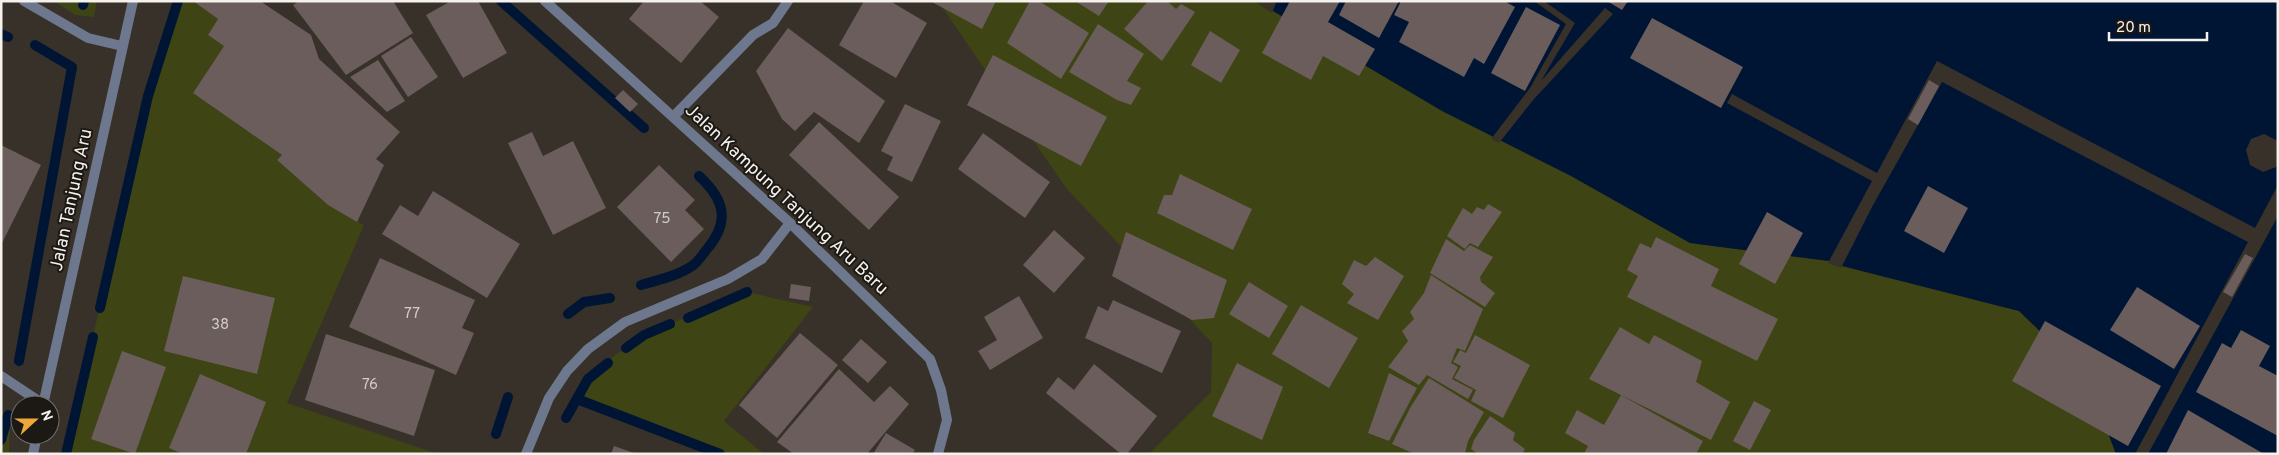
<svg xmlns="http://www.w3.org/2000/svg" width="2279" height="455" font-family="Overpass,sans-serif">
<rect width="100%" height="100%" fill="#373129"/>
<!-- green -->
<g fill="#3e4413">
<polygon points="54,1 97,1 94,17 75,15"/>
<polygon points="178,1 193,1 218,19 208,35 224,46 193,93 282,155 277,160 328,205 364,225 287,403 438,454 66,454 148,96"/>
<polygon points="938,1 1256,1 1493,137 1571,176 1690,243 1829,261 1842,266 2019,311 2087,377 2116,454 1149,454 1211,392 1212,343 1066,188"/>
<path d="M747 292 813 307 724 421 764 454H720L577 399C580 392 584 384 589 379 630 333 693 316 747 292Z"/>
<polygon points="1,410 8,415 10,426 9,454 1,454"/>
</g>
<!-- water -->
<polygon fill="#001533" points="1256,1 2278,1 2278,454 2116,454 2087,377 2019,311 1842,266 1829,261 1690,243 1571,176 1442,111"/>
<!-- pier -->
<g fill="#373129">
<polygon points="1254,1 1272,1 1276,3 1272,13"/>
<polygon points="1534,1 1544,1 1575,23 1541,81 1605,8 1613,14 1534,99 1499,143 1491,139 1530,88 1566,24"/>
<polygon points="1937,61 2255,228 2278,185 2278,216 2148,454 2135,454 2248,242 1942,82 1872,207 1841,268 1828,263 1872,181 1727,103 1732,94 1877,173"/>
<polygon points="2264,134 2278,141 2278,164 2276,167 2263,172 2250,165 2246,150 2251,139"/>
</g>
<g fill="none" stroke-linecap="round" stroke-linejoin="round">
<!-- stream -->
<g stroke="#001533" stroke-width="10">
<polyline points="501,1 644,128"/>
<polyline points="83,5 84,1"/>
<polyline points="1,34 8,37"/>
<path d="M641 285C658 280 677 276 692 266 698 262 703 254 707 249 731 221 724 199 699 176"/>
<polyline points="100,308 148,96 178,1"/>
<polyline points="568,314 584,302 610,298"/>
<polyline points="688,318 747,292"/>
<polyline points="626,348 644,335 670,324"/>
<polyline points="19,361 72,67 35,45"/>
<polyline points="577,399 720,454"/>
<polyline points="566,418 588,379 608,363"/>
<polyline points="496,434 508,397"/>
<polyline points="1,440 8,415"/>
<polyline points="66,454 93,337"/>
</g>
</g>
<!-- building -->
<g fill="#6a5d5b">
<polygon points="193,1 260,1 311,35 319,59 400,132 376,159 384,165 357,222 328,205 277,160 282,155 193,93 224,46 208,35 218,19"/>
<polygon points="299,1 393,1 413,33 346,75 293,5"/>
<polygon points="451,1 478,1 507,53 463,78 426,15"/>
<polygon points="644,1 700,1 719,17 681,63 629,19"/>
<polygon points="864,1 890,1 927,23 896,78 839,45"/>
<polygon points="930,1 996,1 982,29"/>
<polygon points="1030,1 1039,1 1089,33 1061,79 1007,43"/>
<polygon points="1075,1 1109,1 1099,16"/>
<polygon points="1148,1 1167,1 1176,9 1181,4 1195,12 1162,61 1124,29"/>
<polygon points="1290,1 1340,1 1328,22 1375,49 1359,76 1323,56 1311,80 1262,53"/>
<polygon points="1346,1 1399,1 1379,38 1339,15"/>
<polygon points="1401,1 1504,1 1515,7 1484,64 1474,58 1464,77 1399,42 1409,22 1394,15"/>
<polygon points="1607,1 1628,1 1622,10"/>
<polygon points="1526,7 1560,25 1525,91 1491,73"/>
<polygon points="1652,18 1743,67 1721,108 1630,58"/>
<polygon points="1098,24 1144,54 1127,81 1141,88 1131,105 1117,100 1069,72"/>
<polygon points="788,28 885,101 859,143 814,112 795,131 782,119 756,71"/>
<polygon points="1210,31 1240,50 1221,83 1191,65"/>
<polygon points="411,37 438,77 408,97 381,56"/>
<polygon points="993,55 1107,117 1081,166 967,105"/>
<polygon points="378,60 405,101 387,112 350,77"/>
<polygon points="1929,80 1939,86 1918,125 1908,119"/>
<polygon points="623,90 638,104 630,112 615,98"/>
<polygon points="905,104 941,121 912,182 887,170 893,157 881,151"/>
<polygon points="819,122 899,197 869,230 789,155"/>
<polygon points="532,132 543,156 573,141 606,208 553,235 508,143"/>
<polygon points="983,133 1050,182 1025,218 958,169"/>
<polygon points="1,145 41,165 1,245"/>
<polygon points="659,165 695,200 685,210 704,229 671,262 617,207"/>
<polygon points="1180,174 1252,209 1233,250 1157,213 1164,195 1172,195"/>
<polygon points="1928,186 1968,208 1944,253 1904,231"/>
<polygon points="433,191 520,244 487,298 382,234 400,205 418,216"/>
<polygon points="1488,204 1502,212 1478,247 1470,243 1465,249 1447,236 1463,208 1472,214 1477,207 1484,210"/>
<polygon points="1767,212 1803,233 1775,284 1739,264"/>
<polygon points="1054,230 1085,258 1054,293 1023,265"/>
<polygon points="1126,232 1227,280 1214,318 1192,320 1112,276"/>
<polygon points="1656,237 1719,269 1711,286 1778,319 1757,361 1627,297 1638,276 1627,270 1640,243 1651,248"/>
<polygon points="1446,239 1464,251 1470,245 1493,257 1480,277 1481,282 1495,293 1485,307 1430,273"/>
<polygon points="2245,254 2253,258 2232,297 2223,292"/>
<polygon points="1375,257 1404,276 1378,320 1347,303 1354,294 1342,284 1354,260 1366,266"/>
<polygon points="380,258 475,300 462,328 474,333 456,375 349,327"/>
<polygon points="1431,275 1483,309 1465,351 1457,348 1451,363 1458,367 1452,379 1473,390 1468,399 1427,375 1419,385 1388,367 1408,341 1402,331 1414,319 1410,312 1424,293"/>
<polygon points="183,276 275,298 257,374 164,351"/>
<polygon points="1249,282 1288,306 1269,338 1229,314"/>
<polygon points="791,284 811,287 809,301 789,298"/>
<polygon points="2137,287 2200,326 2174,369 2110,330"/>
<polygon points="1019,296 1043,338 990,370 978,351 997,340 984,317"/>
<polygon points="1113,300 1181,331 1162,373 1085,338 1098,306 1108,311"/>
<polygon points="1301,305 1358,338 1329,388 1272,354"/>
<polygon points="2045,321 2161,386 2128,446 2012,381"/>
<polygon points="1620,327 1649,344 1654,335 1702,361 1696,382 1730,402 1711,440 1589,379"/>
<polygon points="2241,330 2270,346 2259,366 2278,376 2278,436 2196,392 2222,343 2231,348"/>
<polygon points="800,333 838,365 777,438 739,405"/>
<polygon points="326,334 435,370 414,436 305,400"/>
<polygon points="1475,335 1530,365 1503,418 1471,401 1476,390 1454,378 1461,366 1453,362 1460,350 1466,353"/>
<polygon points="861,339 887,362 868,383 842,360"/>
<polygon points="122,351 166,367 135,454 91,439"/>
<polygon points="1237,363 1283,387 1262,440 1212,416"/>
<polygon points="1094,364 1157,416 1127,454 1121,454 1046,393 1058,377 1074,390"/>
<polygon points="839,369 874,402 890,386 909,404 867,454 794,454 777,442"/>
<polygon points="1389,373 1417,388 1389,441 1368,433"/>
<polygon points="200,374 266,402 246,454 183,454 169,448"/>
<polygon points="1429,378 1484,412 1468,441 1465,454 1415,454 1392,444 1410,408"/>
<polygon points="1621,395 1703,441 1696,454 1584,454 1588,446 1565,433 1577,410 1604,425"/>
<polygon points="1754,401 1771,410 1750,450 1733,441"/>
<polygon points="2188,410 2264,454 2166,454"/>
<polygon points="1490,416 1515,433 1513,440 1525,449 1522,454 1478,454 1471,449 1474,440"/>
<polygon points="886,433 915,450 912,454 873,454"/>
<polygon points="614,446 634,453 634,454 611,454"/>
</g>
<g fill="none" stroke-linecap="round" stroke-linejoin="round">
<!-- minor -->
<g stroke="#6d778e" stroke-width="10">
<polyline points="24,1 88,38 122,46"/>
<polyline points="545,1 790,223 930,359 941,390 947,420 938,454"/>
<polyline points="674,116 753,35 773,23 788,1"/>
<polyline points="1,376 43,404"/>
<polyline points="43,405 133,1"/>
<polyline points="33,454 37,435"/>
<polyline points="526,454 549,398 567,371 588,349 625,322 728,279 762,259 790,223"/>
</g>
</g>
<g text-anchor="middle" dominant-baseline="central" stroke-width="4" stroke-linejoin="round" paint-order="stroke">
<!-- number labels -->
<g font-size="15" fill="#d2ccc8">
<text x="662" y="219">75</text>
<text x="412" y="314">77</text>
<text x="220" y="325">38</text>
<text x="370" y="385">76</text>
</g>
<!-- street labels -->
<g font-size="18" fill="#f5f1ec" stroke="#1c1915">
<text transform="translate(72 200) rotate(-78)">Jalan Tanjung Aru</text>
<text transform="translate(786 200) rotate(43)">Jalan Kampung Tanjung Aru Baru</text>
</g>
</g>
<!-- border -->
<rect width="2279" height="455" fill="none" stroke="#f5f1ec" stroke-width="5"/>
<!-- north arrow -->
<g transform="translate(35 420) rotate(69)"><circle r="24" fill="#1c1915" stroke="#736f6b"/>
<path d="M0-4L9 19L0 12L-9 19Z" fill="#eda83b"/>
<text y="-8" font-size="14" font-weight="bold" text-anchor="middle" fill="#f5f1ec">N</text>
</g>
<!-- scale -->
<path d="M2109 32v8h98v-8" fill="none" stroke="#f5f1ec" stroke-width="2.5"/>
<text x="2116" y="32" font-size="15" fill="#f5f1ec" stroke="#1c1915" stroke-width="4" paint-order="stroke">20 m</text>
</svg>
